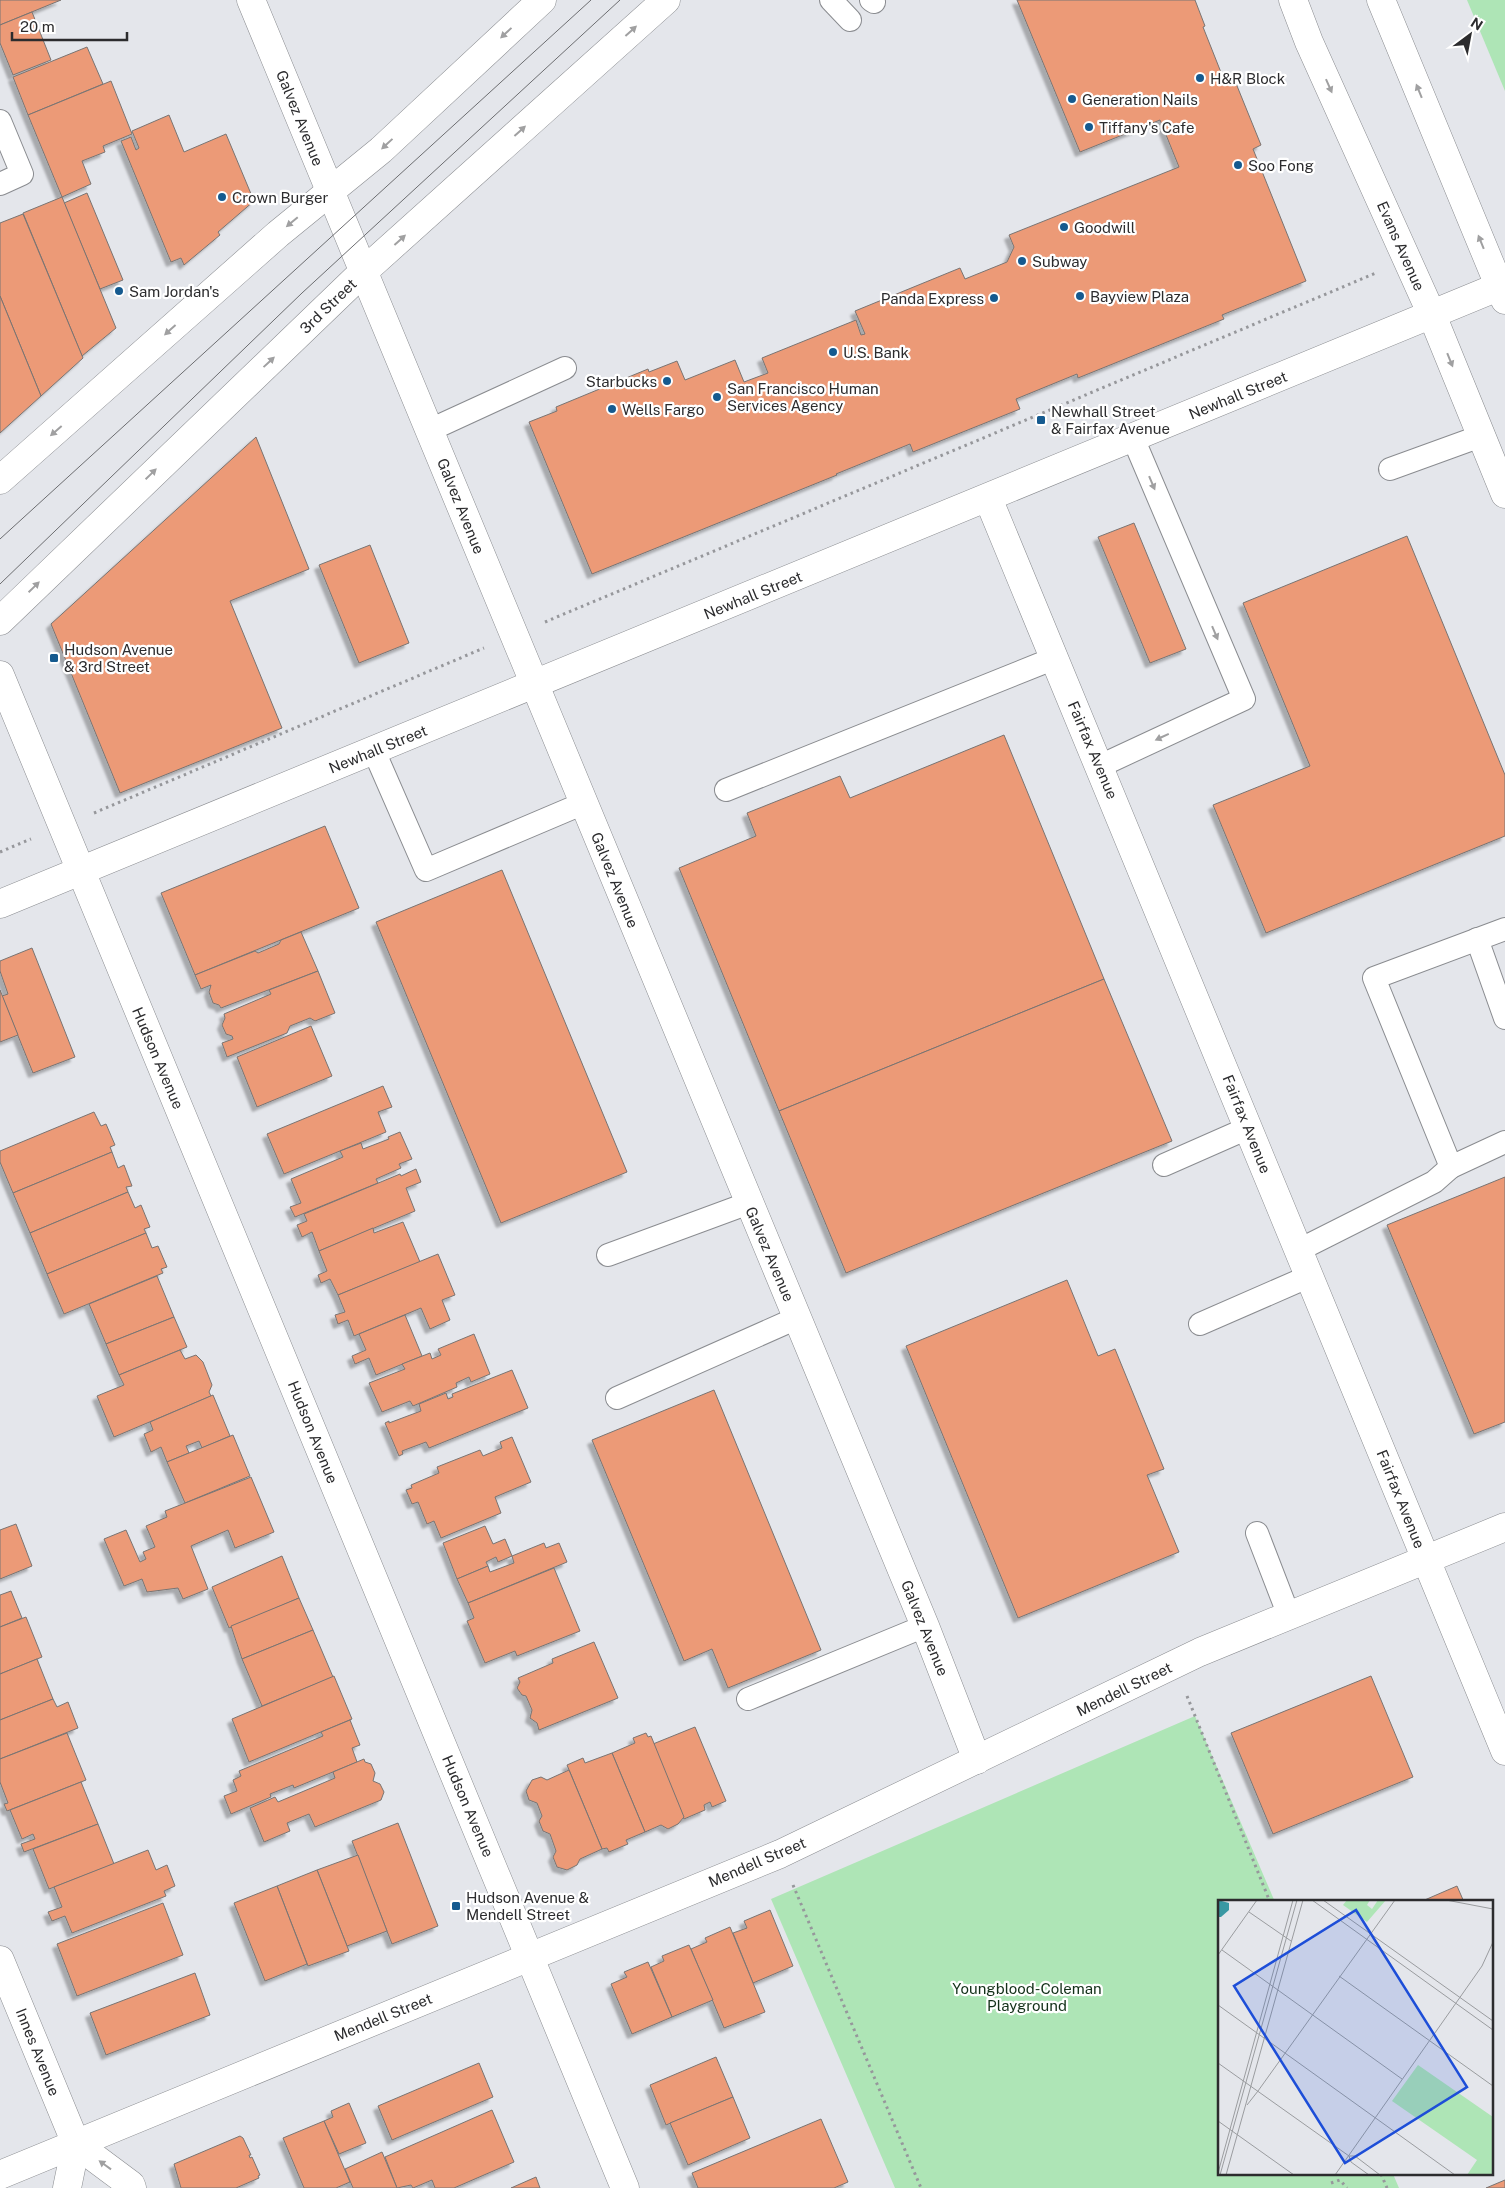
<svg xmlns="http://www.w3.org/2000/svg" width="1505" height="2188" font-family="'Public Sans',sans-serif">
<defs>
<filter id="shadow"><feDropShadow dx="-4.5" dy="4.5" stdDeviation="1" flood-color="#0004"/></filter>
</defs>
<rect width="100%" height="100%" fill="#e4e6eb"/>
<!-- green -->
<g fill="#aee5b6">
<polygon points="1467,0 1505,0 1505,91"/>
<polygon points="1195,1716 1275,1902 1219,1902 1219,2174 1393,2174 1399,2188 895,2188 771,1899"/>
</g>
<!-- building -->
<g fill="#ec9a77" stroke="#797472" filter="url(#shadow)">
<polygon points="0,0 61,0 0,25"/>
<polygon points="1017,0 1195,0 1205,26 1203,27 1224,80 1233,76 1261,145 1253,149 1306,281 1222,315 1224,319 1078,378 1077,374 1016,399 1020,409 913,452 910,444 836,474 837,475 592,574 529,422 557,411 556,407 648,369 649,372 677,361 685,380 735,360 744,382 768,373 762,358 856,320 861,335 865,334 855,311 960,268 965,279 1007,262 1014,247 1009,235 1179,167 1160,120 1080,152"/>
<polygon points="32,12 51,60 13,75 0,43 0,25"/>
<polygon points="87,47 103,84 28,115 13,77"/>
<polygon points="111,81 132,134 103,146 105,152 82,161 91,184 62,197 28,115"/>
<polygon points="169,115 184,152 226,134 254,201 218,232 220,235 184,265 181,258 171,262 121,141 131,137 136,150 139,148 132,131"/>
<polygon points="87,193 123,280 100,289 64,203"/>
<polygon points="62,197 116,328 82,356 23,213"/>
<polygon points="23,214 83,358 41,396 0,296 0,223"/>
<polygon points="0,296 41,396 0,433"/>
<polygon points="256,437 309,569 230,601 282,728 120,793 51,624"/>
<polygon points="1134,523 1186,649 1150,663 1098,537"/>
<polygon points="1407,536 1505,775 1505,836 1266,933 1213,805 1310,766 1243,603"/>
<polygon points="370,545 409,643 359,663 319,565"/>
<polygon points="1004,735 1104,979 779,1111 679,868 756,836 747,813 840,776 850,798"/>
<polygon points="325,826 359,908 195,975 161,893"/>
<polygon points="502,870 627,1172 501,1223 376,922"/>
<polygon points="301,932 318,971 221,1008 219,1005 213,1003 209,992 211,985 201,989 195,975 255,951 258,953 279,944 281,940"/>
<polygon points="32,948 75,1057 33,1073 2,996 8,994 0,971 0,961"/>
<polygon points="318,971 335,1013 315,1021 310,1018 290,1026 287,1033 227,1057 222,1043 233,1039 232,1036 226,1034 222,1025 225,1018 224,1014 271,994 269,990"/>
<polygon points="1104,979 1172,1141 846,1273 779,1111"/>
<polygon points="0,990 18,1035 0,1042"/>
<polygon points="311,1026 332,1076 257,1107 237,1057"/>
<polygon points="383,1086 392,1107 378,1112 386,1132 284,1174 267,1134"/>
<polygon points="94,1112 101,1126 106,1124 115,1145 110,1147 112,1152 13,1193 0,1162 0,1151"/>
<polygon points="400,1132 412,1159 399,1164 401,1168 376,1179 378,1183 295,1217 290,1207 301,1203 291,1179 343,1157 340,1151 361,1143 363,1149 389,1139 388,1137"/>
<polygon points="112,1152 118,1168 124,1165 132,1186 126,1187 128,1192 30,1233 13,1193"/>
<polygon points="416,1169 421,1182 406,1188 415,1211 319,1251 312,1232 302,1237 297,1225 307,1221 304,1214 400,1174 401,1176"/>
<polygon points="1505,1177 1505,1422 1474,1434 1387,1225"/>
<polygon points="128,1192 135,1208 141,1205 150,1227 144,1229 146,1233 47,1274 30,1233"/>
<polygon points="403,1222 420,1262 338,1295 330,1279 321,1283 318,1275 327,1271 319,1251 373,1228 374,1233"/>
<polygon points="146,1233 152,1248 158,1246 167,1267 161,1269 163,1273 64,1314 47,1274"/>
<polygon points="438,1254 455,1295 442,1300 450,1320 430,1329 421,1308 354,1336 348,1320 338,1324 335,1315 345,1312 338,1295"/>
<polygon points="157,1276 174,1317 106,1344 89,1304"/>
<polygon points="1067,1280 1098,1356 1115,1349 1164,1469 1147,1475 1179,1552 1018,1618 906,1346"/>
<polygon points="405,1315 422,1356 376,1375 369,1358 355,1364 352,1356 366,1350 359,1334"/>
<polygon points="174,1317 187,1347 119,1375 106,1344"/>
<polygon points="474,1334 490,1374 471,1382 469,1377 456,1383 457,1387 413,1406 410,1401 382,1412 369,1383 405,1369 402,1364 430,1353 432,1359 441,1355 438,1349"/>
<polygon points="180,1350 185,1359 196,1355 203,1362 212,1385 209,1392 211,1396 114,1437 97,1396 124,1385 119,1375"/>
<polygon points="512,1370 528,1408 429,1448 426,1442 402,1451 403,1454 399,1456 385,1423 389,1421 389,1423 421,1411 419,1404 446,1393 448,1399 453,1397 452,1394"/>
<polygon points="714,1390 821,1650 728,1688 712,1649 684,1661 592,1440"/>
<polygon points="213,1395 230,1436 202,1448 199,1441 186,1446 189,1453 167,1462 161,1447 151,1452 144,1434 153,1430 150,1422"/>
<polygon points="233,1435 250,1476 185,1503 167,1462"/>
<polygon points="512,1437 531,1482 495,1497 501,1513 441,1538 434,1521 427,1524 418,1502 412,1504 406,1490 412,1488 411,1485 439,1473 437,1467 480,1450 483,1456 502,1448 500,1442"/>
<polygon points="251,1477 274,1532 235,1548 228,1530 191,1546 208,1589 183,1599 178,1588 147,1592 142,1579 124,1586 104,1539 126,1530 140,1562 146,1559 143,1552 155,1547 146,1526 167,1517 165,1511"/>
<polygon points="16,1524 32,1566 0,1579 0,1530"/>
<polygon points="485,1526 493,1544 505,1539 512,1556 498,1562 496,1557 486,1562 488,1566 457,1579 443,1543"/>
<polygon points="544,1543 546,1548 559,1543 567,1562 468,1603 457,1579 488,1566 490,1572 514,1563 512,1556"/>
<polygon points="282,1556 299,1598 229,1628 212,1587"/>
<polygon points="554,1568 580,1631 517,1656 515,1651 485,1663 467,1621 474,1618 468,1603"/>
<polygon points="11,1591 22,1618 0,1627 0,1595"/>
<polygon points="299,1598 313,1630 242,1659 231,1626"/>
<polygon points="26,1617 42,1657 0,1674 0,1627"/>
<polygon points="313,1630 333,1677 262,1706 242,1659"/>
<polygon points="594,1642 618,1698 539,1730 537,1723 530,1718 532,1710 526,1696 522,1695 517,1688 520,1682 518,1678 553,1663 552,1659"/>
<polygon points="37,1659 53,1699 0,1720 0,1674"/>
<polygon points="334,1676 352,1719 249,1762 232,1719"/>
<polygon points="1371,1676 1413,1777 1273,1834 1231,1733"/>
<polygon points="53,1699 57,1707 68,1702 78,1728 0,1759 0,1720"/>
<polygon points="350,1720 360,1745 352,1748 357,1762 294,1788 293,1785 270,1794 271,1797 231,1814 224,1796 237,1791 233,1780 241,1776 239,1771 323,1736 321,1732"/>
<polygon points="695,1727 726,1801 712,1807 710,1802 704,1805 705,1810 684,1819 653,1744"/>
<polygon points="67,1733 86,1780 7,1811 4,1804 8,1803 0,1782 0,1759"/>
<polygon points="646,1733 648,1737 651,1736 684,1817 678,1824 668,1829 661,1825 645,1832 612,1753 635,1743 633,1738"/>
<polygon points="612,1753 645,1832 626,1840 628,1844 609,1852 607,1848 602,1849 567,1765 583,1758 585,1763"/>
<polygon points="364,1759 365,1762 371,1764 375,1773 373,1781 380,1784 384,1792 381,1800 315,1827 309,1814 287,1823 290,1831 264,1842 250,1808 275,1797 278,1802 335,1778 333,1772"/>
<polygon points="569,1770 602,1849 580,1859 577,1865 567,1870 557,1867 553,1857 556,1851 550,1834 543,1831 539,1821 542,1816 537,1803 529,1800 526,1791 532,1780 541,1777 547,1780"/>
<polygon points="81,1782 98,1824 24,1852 21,1844 35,1839 33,1834 22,1839 10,1810"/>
<polygon points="398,1823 438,1926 392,1944 352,1841"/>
<polygon points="98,1824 114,1864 49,1889 33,1849"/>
<polygon points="148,1850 156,1870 167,1865 175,1886 164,1891 166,1896 72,1933 65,1916 52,1921 48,1912 62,1907 54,1887"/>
<polygon points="358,1855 387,1931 347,1946 317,1870"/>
<polygon points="317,1870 349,1951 308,1966 277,1886"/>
<polygon points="277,1886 307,1964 265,1981 234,1903"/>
<polygon points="1457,1886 1464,1902 1420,1902"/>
<polygon points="163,1903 183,1955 77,1996 57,1944"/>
<polygon points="770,1910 793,1966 753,1983 733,1933 747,1928 744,1921"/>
<polygon points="730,1927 765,2012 724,2028 691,1949 707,1942 705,1938"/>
<polygon points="689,1945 713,2000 672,2017 651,1967 664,1961 662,1956"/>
<polygon points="648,1962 672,2017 632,2034 611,1984 627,1977 624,1972"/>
<polygon points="195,1973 210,2015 106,2055 90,2013"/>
<polygon points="716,2057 733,2097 666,2125 650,2085"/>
<polygon points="479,2063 493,2097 392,2140 378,2106"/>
<polygon points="733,2097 750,2138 688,2165 670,2123"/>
<polygon points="349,2103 366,2143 339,2154 324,2121 333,2117 331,2111"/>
<polygon points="492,2110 514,2162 454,2188 435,2188 432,2180 413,2188 411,2185 397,2188 385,2157"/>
<polygon points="821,2119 848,2182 834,2188 698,2188 692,2173"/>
<polygon points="324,2121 350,2182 336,2188 304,2188 283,2138"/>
<polygon points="240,2136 243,2138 251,2155 249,2155 250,2158 252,2157 260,2175 258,2176 259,2178 236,2188 181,2188 174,2164"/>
<polygon points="382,2152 397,2188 353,2188 345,2169"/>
<polygon points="536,2177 540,2188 511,2188"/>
<polygon points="1505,2180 1505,2188 1486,2188"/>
</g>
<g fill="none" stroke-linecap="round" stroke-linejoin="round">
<defs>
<g id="service">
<polyline points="831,0 850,20"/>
<polyline points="871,0 874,2"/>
<polyline points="0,121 22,174 0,184"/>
<polyline points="430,430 565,368"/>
<polyline points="1390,469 1481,436"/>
<polyline points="374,751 426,870 584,803"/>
<polyline points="1100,766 1244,699 1133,438"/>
<polyline points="726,790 1055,658"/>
<polyline points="1505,929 1374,978 1451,1167 1505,1142"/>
<polyline points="1477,939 1505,1018"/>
<polyline points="1164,1165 1248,1128"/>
<polyline points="1299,1250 1434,1182 1451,1167"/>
<polyline points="608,1255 749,1203"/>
<polyline points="1200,1324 1310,1276"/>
<polyline points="617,1398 797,1318"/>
<polyline points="1257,1533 1289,1616"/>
<polyline points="748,1699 925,1626"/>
</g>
<g id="minor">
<polyline points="251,0 925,1626 977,1760"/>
<polyline points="988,498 1505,1751"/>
<polyline points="0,675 625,2188"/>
<polyline points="0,904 1505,284"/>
<polyline points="0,1960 76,2144 131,2185 132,2188"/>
<polyline points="0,2175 780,1854 1200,1652 1505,1527"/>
<polyline points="67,2188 76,2144"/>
</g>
<g id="secondary">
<polyline points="1293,0 1309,42 1432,315 1505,494"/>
<polyline points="1381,0 1505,300"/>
</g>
<g id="primary">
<polyline points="0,480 278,234 381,150 542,0"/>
<polyline points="0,621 363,272 666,0"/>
</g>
</defs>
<!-- service casing -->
<use href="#service" stroke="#8a8c90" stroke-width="24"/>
<!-- minor casing -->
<use href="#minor" stroke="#8a8c90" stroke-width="29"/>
<!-- secondary casing -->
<use href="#secondary" stroke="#8a8c90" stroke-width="29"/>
<!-- primary casing -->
<use href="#primary" stroke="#8a8c90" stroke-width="29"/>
<!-- path -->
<g stroke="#96979b" stroke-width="3" stroke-dasharray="2.5 4" stroke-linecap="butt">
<polyline points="545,622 1376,273"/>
<polyline points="94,813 484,648"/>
<polyline points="0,852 31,839"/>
<polyline points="1187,1696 1270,1902"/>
<polyline points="793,1885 921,2188"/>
<polyline points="1381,2174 1387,2188"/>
<polyline points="1331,2183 1340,2180 1347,2188"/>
</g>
<!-- service -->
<use href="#service" stroke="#fff" stroke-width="22"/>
<!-- minor -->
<use href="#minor" stroke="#fff" stroke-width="28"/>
<!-- secondary -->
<use href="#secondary" stroke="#fff" stroke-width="28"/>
<!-- primary -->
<use href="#primary" stroke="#fff" stroke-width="28"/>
<!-- tram -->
<g stroke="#6c6d70" stroke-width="1">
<polyline points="0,539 591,0"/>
<polyline points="0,584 302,293 620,0"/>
</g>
</g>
<!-- one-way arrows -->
<defs><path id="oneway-solid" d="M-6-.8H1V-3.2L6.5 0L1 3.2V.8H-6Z" transform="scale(1.25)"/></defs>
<g fill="#a0a0a1">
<use href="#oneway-solid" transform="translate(631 31) rotate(-42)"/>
<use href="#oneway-solid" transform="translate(506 33) rotate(137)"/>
<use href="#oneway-solid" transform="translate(1329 86) rotate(66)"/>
<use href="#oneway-solid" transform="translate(1419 91) rotate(-112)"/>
<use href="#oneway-solid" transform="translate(520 131) rotate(-42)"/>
<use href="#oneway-solid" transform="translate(387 144) rotate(137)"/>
<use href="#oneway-solid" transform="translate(292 222) rotate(140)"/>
<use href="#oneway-solid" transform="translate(400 240) rotate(-42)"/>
<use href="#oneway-solid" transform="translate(1481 242) rotate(-112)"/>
<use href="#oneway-solid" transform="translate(170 330) rotate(138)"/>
<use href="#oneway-solid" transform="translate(1450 360) rotate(68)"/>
<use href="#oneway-solid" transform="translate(269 362) rotate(-43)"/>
<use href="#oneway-solid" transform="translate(56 431) rotate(139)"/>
<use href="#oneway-solid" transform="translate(151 474) rotate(-44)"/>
<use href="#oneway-solid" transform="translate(1152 483) rotate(67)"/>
<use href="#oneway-solid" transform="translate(34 587) rotate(-44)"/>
<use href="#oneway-solid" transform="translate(1215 633) rotate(67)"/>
<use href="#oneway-solid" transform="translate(1162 737) rotate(155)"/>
<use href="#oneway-solid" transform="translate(105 2165) rotate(-144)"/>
</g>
<!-- markers -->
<g fill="#155a8f" stroke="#fff" stroke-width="2">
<circle cx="1200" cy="78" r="5"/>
<circle cx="1072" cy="99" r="5"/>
<circle cx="1089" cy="127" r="5"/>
<circle cx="1238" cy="165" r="5"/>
<circle cx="222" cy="197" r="5"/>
<circle cx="1064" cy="227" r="5"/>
<circle cx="1022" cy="261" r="5"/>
<circle cx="119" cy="291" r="5"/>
<circle cx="1080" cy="296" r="5"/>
<circle cx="994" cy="298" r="5"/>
<circle cx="833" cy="352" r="5"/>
<circle cx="667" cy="381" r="5"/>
<circle cx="717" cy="397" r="5"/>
<circle cx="612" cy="409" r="5"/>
<rect x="1036" y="415" width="10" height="10" rx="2.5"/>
<rect x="49" y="653" width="10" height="10" rx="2.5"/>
<rect x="451" y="1901" width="10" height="10" rx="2.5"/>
</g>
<g text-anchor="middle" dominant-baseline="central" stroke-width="4.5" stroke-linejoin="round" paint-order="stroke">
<!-- poi labels -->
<g font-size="15" fill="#2c2c2e" stroke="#fff" text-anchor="start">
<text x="1210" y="78">H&amp;R Block</text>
<text x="1082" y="99">Generation Nails</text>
<text x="1099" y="127">Tiffany's Cafe</text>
<text x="1248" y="165">Soo Fong</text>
<text x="232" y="197">Crown Burger</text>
<text x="1074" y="227">Goodwill</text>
<text x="1032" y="261">Subway</text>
<text x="129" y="291">Sam Jordan's</text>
<text x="1090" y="296">Bayview Plaza</text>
<text x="984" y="298" text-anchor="end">Panda Express</text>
<text x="843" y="352">U.S. Bank</text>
<text x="657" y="381" text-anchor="end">Starbucks</text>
<text x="727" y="388">San Francisco Human<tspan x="727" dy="17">Services Agency</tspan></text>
<text x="622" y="409">Wells Fargo</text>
<text x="1051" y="411">Newhall Street<tspan x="1051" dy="17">&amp; Fairfax Avenue</tspan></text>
<text x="64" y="649">Hudson Avenue<tspan x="64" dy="17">&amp; 3rd Street</tspan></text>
<text x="466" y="1897">Hudson Avenue &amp;<tspan x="466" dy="17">Mendell Street</tspan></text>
</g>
<!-- street labels -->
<g font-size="15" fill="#2c2c2e" stroke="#fff">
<text transform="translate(300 118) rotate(68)">Galvez Avenue</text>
<text transform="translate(1401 246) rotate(66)">Evans Avenue</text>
<text transform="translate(328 306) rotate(-44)">3rd Street</text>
<text transform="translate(1238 395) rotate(-22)">Newhall Street</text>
<text transform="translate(461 506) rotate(68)">Galvez Avenue</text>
<text transform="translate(753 595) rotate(-22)">Newhall Street</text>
<text transform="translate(378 749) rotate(-22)">Newhall Street</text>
<text transform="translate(1093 750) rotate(67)">Fairfax Avenue</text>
<text transform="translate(615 880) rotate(68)">Galvez Avenue</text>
<text transform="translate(158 1058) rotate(67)">Hudson Avenue</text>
<text transform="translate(1247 1124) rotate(68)">Fairfax Avenue</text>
<text transform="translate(770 1254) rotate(67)">Galvez Avenue</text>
<text transform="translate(313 1432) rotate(68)">Hudson Avenue</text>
<text transform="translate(1401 1499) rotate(68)">Fairfax Avenue</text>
<text transform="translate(925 1628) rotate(68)">Galvez Avenue</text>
<text transform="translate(1124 1689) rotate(-26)">Mendell Street</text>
<text transform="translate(468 1806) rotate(67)">Hudson Avenue</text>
<text transform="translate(757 1862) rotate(-23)">Mendell Street</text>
<text transform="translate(383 2017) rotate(-22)">Mendell Street</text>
<text transform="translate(38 2052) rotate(68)">Innes Avenue</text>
</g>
<!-- park labels -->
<g font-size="15" fill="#133019" stroke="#fff">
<text x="1027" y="1988">Youngblood-Coleman<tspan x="1027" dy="17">Playground</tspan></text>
</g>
</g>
<!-- overview -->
<g transform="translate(1218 1900)">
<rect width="275" height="275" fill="#e4e6eb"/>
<path d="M129 0H152L149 5 154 9 160 0H168L149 22 125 5ZM200 165 275 217V275H249L259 260 174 201Z" fill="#aee5b6"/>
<path d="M0 0 11 3V10L3 17H0Z" fill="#3998a3"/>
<path fill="none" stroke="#9a9c9f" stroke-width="1" d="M94 0 275 130M105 0 275 121M228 0 275 9M31 12 73 41M4 50 184 179M0 55 39 0M121 76 275 186M0 105 237 275M0 163 131 256H137L162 275M40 191 177 0M29 205 40 191M0 221 76 275M131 256 133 262 151 275M0 273 75 0M2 275 79 0M8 275 85 0M117 275 264 66 275 42"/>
<path fill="#1d4ed8" fill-opacity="0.15" stroke="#1d4ed8" stroke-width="2.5" d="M138 10 249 187 127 263 16 86Z"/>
<rect width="275" height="275" fill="none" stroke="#2c2c2e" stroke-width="2.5"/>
</g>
<!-- north arrow -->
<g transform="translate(1470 35) rotate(32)" stroke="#ffffff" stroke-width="4" paint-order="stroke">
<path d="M0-4L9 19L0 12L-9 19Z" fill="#2c2c2e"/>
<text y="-8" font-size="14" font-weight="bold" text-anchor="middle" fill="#2c2c2e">N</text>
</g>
<!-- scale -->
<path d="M12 32v8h115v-8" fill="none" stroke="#2c2c2e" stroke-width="2.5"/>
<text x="20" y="32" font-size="15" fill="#2c2c2e" stroke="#ffffff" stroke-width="4" paint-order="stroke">20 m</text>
</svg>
